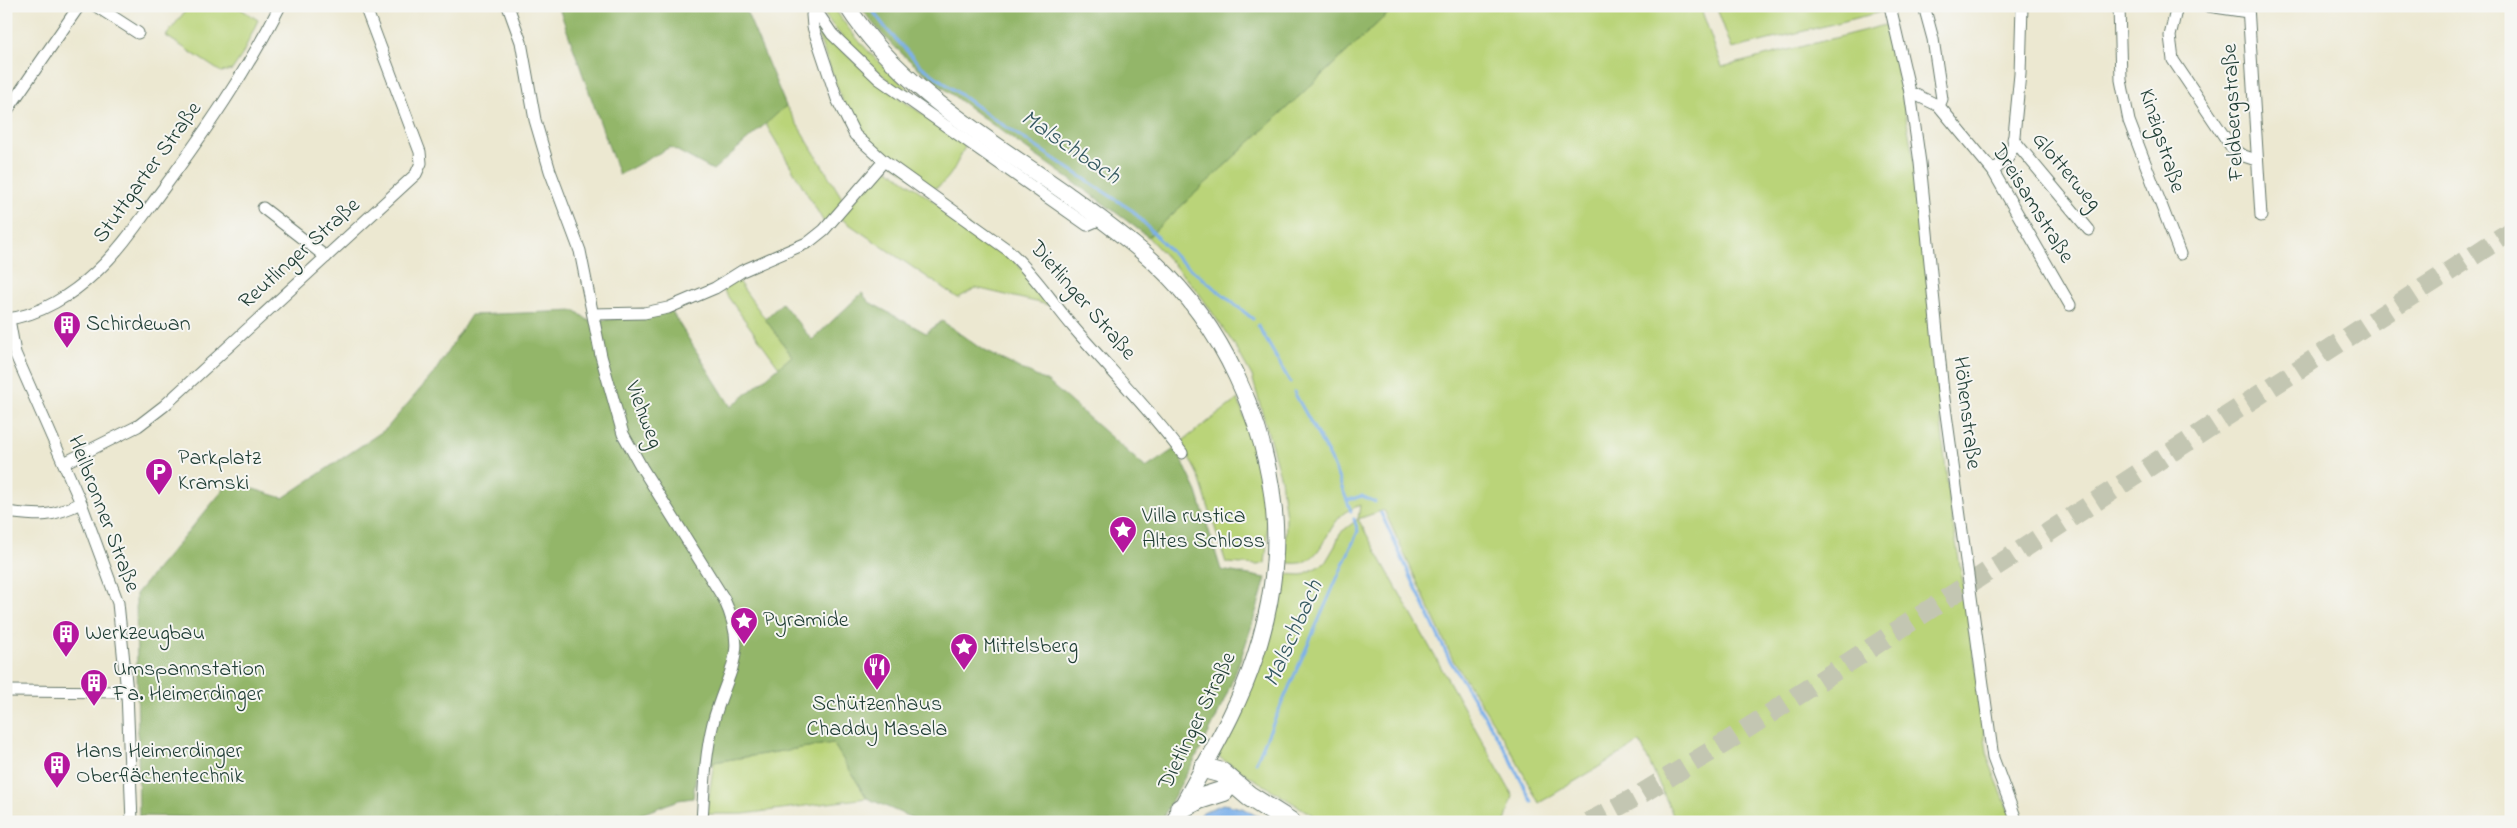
<svg xmlns="http://www.w3.org/2000/svg" width="2517" height="828" font-family="'Indie Flower',sans-serif">
<rect width="100%" height="100%" fill="#f6f6f2"/>
<filter id="ink" filterUnits="userSpaceOnUse"><feTurbulence type="fractalNoise" baseFrequency=".02" numOctaves="2"/><feDisplacementMap in="SourceGraphic" scale="10" xChannelSelector="R" yChannelSelector="G"/><feConvolveMatrix kernelMatrix="1 2 1 2 8 2 1 2 1" color-interpolation-filters="sRGB"/></filter>
<filter id="wash" filterUnits="userSpaceOnUse"><feTurbulence type="fractalNoise" baseFrequency=".0096" numOctaves="4" result="noise"/><feDisplacementMap in="SourceGraphic" scale="20" xChannelSelector="R" yChannelSelector="G"/><feGaussianBlur stdDeviation="1.12" result="paint"/><feColorMatrix in="noise" values="0 0 0 0 0 0 0 0 0 0 0 0 0 0 0 0 0 1.4 0 .05"/><feComposite in="paint" operator="in"/></filter>
<g filter="url(#wash)">
<rect width="100%" height="100%" fill="#ece8d1"/>
<!-- green -->
<g fill="#bad479" stroke="#6c8856">
<polygon points="189,6 236,6 258,20 242,55 232,70 221,72 166,36"/>
<path d="M819 6H833C854 40 882 66 912 92L909 96C872 68 844 45 819 6Z"/>
<path d="M1396 6H1700L1722 67 1889 24 1917 178 1949 501 1970 624 1988 759 2013 822H1672L1675 819 1640 742 1539 803 1509 747 1453 660 1384 510 1358 519 1513 796 1505 822H1317L1314 816 1217 756 1254 682 1273 628 1281 574 1302 575 1325 563 1335 546 1340 533 1358 519 1360 505C1354 508 1344 511 1340 517 1322 536 1319 571 1285 562L1286 517 1281 479 1252 376 1235 346 1196 289 1148 237Z"/>
<polygon points="1716,6 1888,6 1889,10 1732,49"/>
<path d="M817 21C855 73 910 105 963 141L965 147C955 165 949 187 927 190L888 160 879 149 867 143 850 121 819 38Z"/>
<polygon points="786,106 845,203 825,224 765,123"/>
<polygon points="887,168 1012,257 1049,305 976,288 958,298 840,218 879,171"/>
<polygon points="735,277 792,356 779,367 720,286"/>
<path d="M1238 399C1257 452 1273 506 1265 563L1259 565 1226 563 1199 477 1181 442Z"/>
<polygon points="833,743 867,798 743,814 706,814 714,762"/>
</g>
<!-- forest -->
<g fill="#93b669" stroke="#597a4e">
<polygon points="561,6 744,6 786,106 713,170 670,147 619,175 560,11"/>
<path d="M860 6H1396L1148 237C1087 189 1021 147 959 100 921 70 888 47 860 6Z"/>
<path d="M862 293 869 302 926 333 942 321 984 351 1048 382 1146 468 1176 448 1197 492 1221 570 1266 578C1249 638 1232 689 1203 744 1190 770 1173 795 1161 822H921L867 798 833 743 714 762 696 776 693 798 678 800 621 822H272L263 819 139 816 136 594 230 482 283 498 386 429 434 373 471 315 576 311 589 321 641 317 670 309 731 407 792 356 765 319 782 303 812 340Z"/>
</g>
<!-- water -->
<polygon fill="#7db1ea" stroke="#4e778f" points="1223,804 1242,808 1268,822 1196,822 1203,812"/>
<g fill="none" stroke-linecap="round" stroke-linejoin="round">
<!-- stream -->
<g stroke="#7db1ea" stroke-width="3">
<polyline points="869,6 888,31 921,66 994,119 1133,211 1176,257 1253,319"/>
<polyline points="1258,325 1290,382"/>
<polyline points="1294,392 1331,459 1351,511"/>
<polyline points="1348,500 1362,496 1375,502"/>
<polyline points="1381,513 1449,659 1505,749 1532,802"/>
<polyline points="1256,762 1358,531 1354,519"/>
</g>
</g>
</g>
<g filter="url(#ink)">
<g fill="none" stroke-linecap="round" stroke-linejoin="round">
<!-- trunk-tunnel -->
<polyline stroke="#c3c6b2" stroke-width="20" stroke-dasharray="20 10" stroke-linecap="butt" points="1589,822 1636,797 1723,744 2511,231"/>
<defs>
<g id="minor">
<polyline points="96,6 138,33"/>
<path d="M508 6 521 42 535 120 550 171 580 251 601 356 623 434 642 468 724 599C750 655 727 670 713 723 705 755 704 789 702 822"/>
<polyline points="813,6 832,34 879,79 1087,225 1101,219"/>
<polyline points="1890,6 1910,92 1920,163 1943,392 1993,758 2017,822"/>
<polyline points="1924,6 1933,39 1942,99 1939,106"/>
<polyline points="2119,6 2121,80 2129,121 2180,254"/>
<polyline points="2177,6 2170,36 2173,60 2232,148 2244,156 2256,160"/>
<polyline points="2208,6 2248,12"/>
<polyline points="2248,6 2261,216"/>
<path d="M815 10 812 15 813 27 837 99 855 135 884 161 1008 250C1035 275 1051 301 1074 328 1110 370 1149 408 1182 453"/>
<polyline points="1910,92 1939,106 1993,171 2070,305"/>
<polyline points="6,112 79,6"/>
<polyline points="2013,139 2089,230"/>
<polyline points="1993,171 2008,158 2013,146 2020,74 2022,6"/>
<polyline points="263,208 326,257"/>
<polyline points="593,314 644,313 668,308 715,288 742,271 809,242 824,230 884,161"/>
<path d="M6 319C39 316 73 294 96 272 122 248 142 217 163 189 206 130 247 71 280 6"/>
<polyline points="9,319 15,353 81,503 118,603 127,692 132,822"/>
<polyline points="64,463 138,426 164,406 416,174 421,163 420,152 365,6"/>
<path d="M6 512C40 516 50 518 81 503"/>
<polyline points="6,691 127,692"/>
</g>
<path id="secondary" d="M847 6C899 88 989 139 1067 194 1097 216 1128 238 1155 263 1222 325 1266 421 1274 511 1279 559 1270 612 1255 657 1236 716 1202 767 1174 822"/>
<g id="trunk">
<polyline points="1204,768 1222,773 1249,796 1290,822"/>
<polyline points="1180,809 1199,799 1224,791"/>
</g>
</defs>
<!-- minor casing -->
<use href="#minor" stroke="#67796b" stroke-width="13"/>
<!-- secondary casing -->
<use href="#secondary" stroke="#67796b" stroke-width="18"/>
<!-- trunk casing -->
<use href="#trunk" stroke="#67796b" stroke-width="22"/>
<!-- minor -->
<use href="#minor" stroke="#fff" stroke-width="11"/>
<!-- secondary -->
<use href="#secondary" stroke="#fff" stroke-width="16"/>
<!-- trunk -->
<use href="#trunk" stroke="#fff" stroke-width="20"/>
</g>
</g>
<!-- icons -->
<defs>
<symbol id="building-pin" viewBox="-11 -11 22 30"><path d="M0 17L-7.5 6A9.5 9.5 0 1 1 7.5 6Z" fill="#b5179e" stroke="#f6f6f2"/><path d="M-4-6H4V6H1V3H-1V6H-4ZM-2.5-4.3h1.7v1.8h-1.7ZM.8-4.3h1.7v1.8H.8ZM-2.5-1h1.7V.8h-1.7ZM.8-1h1.7V.8H.8Z" fill="#fff"/></symbol>
<symbol id="parking-pin" viewBox="-11 -11 22 30"><path d="M0 17L-7.5 6A9.5 9.5 0 1 1 7.5 6Z" fill="#b5179e" stroke="#f6f6f2"/><path d="M-3.5-5.5H1a3.5 3.5 0 0 1 0 7H-1V5.5H-3.5ZM-1-3.4V-.6H.8a1.4 1.4 0 0 0 0-2.8Z" fill="#fff"/></symbol>
<symbol id="sight-pin" viewBox="-11 -11 22 30"><path d="M0 17L-7.5 6A9.5 9.5 0 1 1 7.5 6Z" fill="#b5179e" stroke="#f6f6f2"/><path d="M0-6L1.8-2.2L6-1.7L2.9 1.2L3.7 5.4L0 3.3L-3.7 5.4L-2.9 1.2L-6-1.7L-1.8-2.2Z" fill="#fff"/></symbol>
<symbol id="restaurant-pin" viewBox="-11 -11 22 30"><path d="M0 17L-7.5 6A9.5 9.5 0 1 1 7.5 6Z" fill="#b5179e" stroke="#f6f6f2"/><path d="M-5-6h1v4h1v-4h1v4h1v-4h1v5L-1.5 .5V6h-2V.5L-5-1ZM5-6V6H3V1.5H1.5Q1.5-4 5-6Z" fill="#fff"/></symbol>
</defs>
<g fill-rule="evenodd">
<use href="#building-pin" x="51" y="309" width="32" height="43"/>
<use href="#parking-pin" x="143" y="456" width="32" height="43"/>
<use href="#sight-pin" x="1107" y="514" width="32" height="43"/>
<use href="#sight-pin" x="728" y="605" width="32" height="43"/>
<use href="#building-pin" x="50" y="618" width="32" height="43"/>
<use href="#sight-pin" x="948" y="631" width="32" height="43"/>
<use href="#restaurant-pin" x="861" y="651" width="32" height="43"/>
<use href="#building-pin" x="78" y="667" width="32" height="43"/>
<use href="#building-pin" x="41" y="749" width="32" height="43"/>
</g>
<g text-anchor="middle" dominant-baseline="central" stroke-width="4" stroke-linejoin="round" paint-order="stroke">
<!-- street labels -->
<g font-size="22" fill="#1f3d34" stroke="#f6f6f2">
<text transform="translate(2234 112) rotate(-93)">Feldbergstraße</text>
<text transform="translate(2161 141) rotate(72)">Kinzigstraße</text>
<text transform="translate(2066 172) rotate(50)">Glotterweg</text>
<text transform="translate(148 173) rotate(-54)">Stuttgarter Straße</text>
<text transform="translate(2032 204) rotate(58)">Dreisamstraße</text>
<text transform="translate(300 254) rotate(-42)">Reutlinger Straße</text>
<text transform="translate(1082 301) rotate(49)">Dietlinger Straße</text>
<text transform="translate(1966 413) rotate(83)">Höhenstraße</text>
<text transform="translate(643 415) rotate(69)">Viehweg</text>
<text transform="translate(103 514) rotate(69)">Heilbronner Straße</text>
<text transform="translate(1198 721) rotate(-64)">Dietlinger Straße</text>
</g>
<!-- poi labels -->
<g font-size="22" fill="#1f3d34" stroke="#f6f6f2" text-anchor="start">
<text x="86" y="325">Schirdewan</text>
<text x="178" y="459">Parkplatz<tspan x="178" dy="25">Kramski</tspan></text>
<text x="1142" y="517">Villa rustica<tspan x="1142" dy="25">Altes Schloss</tspan></text>
<text x="763" y="621">Pyramide</text>
<text x="85" y="634">Werkzeugbau</text>
<text x="983" y="647">Mittelsberg</text>
<text x="113" y="670">Umspannstation<tspan x="113" dy="25">Fa. Heimerdinger</tspan></text>
<text x="877" y="705" text-anchor="middle">Schützenhaus<tspan x="877" dy="25">Chaddy Masala</tspan></text>
<text x="76" y="752">Hans Heimerdinger<tspan x="76" dy="25">Oberflächentechnik</tspan></text>
</g>
<!-- water labels -->
<g font-size="24" font-style="italic" fill="#365a62" stroke="#f6f6f2">
<text transform="translate(1070 148) rotate(34)">Malschbach</text>
<text transform="translate(1294 634) rotate(-66)">Malschbach</text>
</g>
</g>
<!-- margin -->
<rect width="2517" height="828" fill="none" stroke="#f6f6f2" stroke-width="25"/>
</svg>
